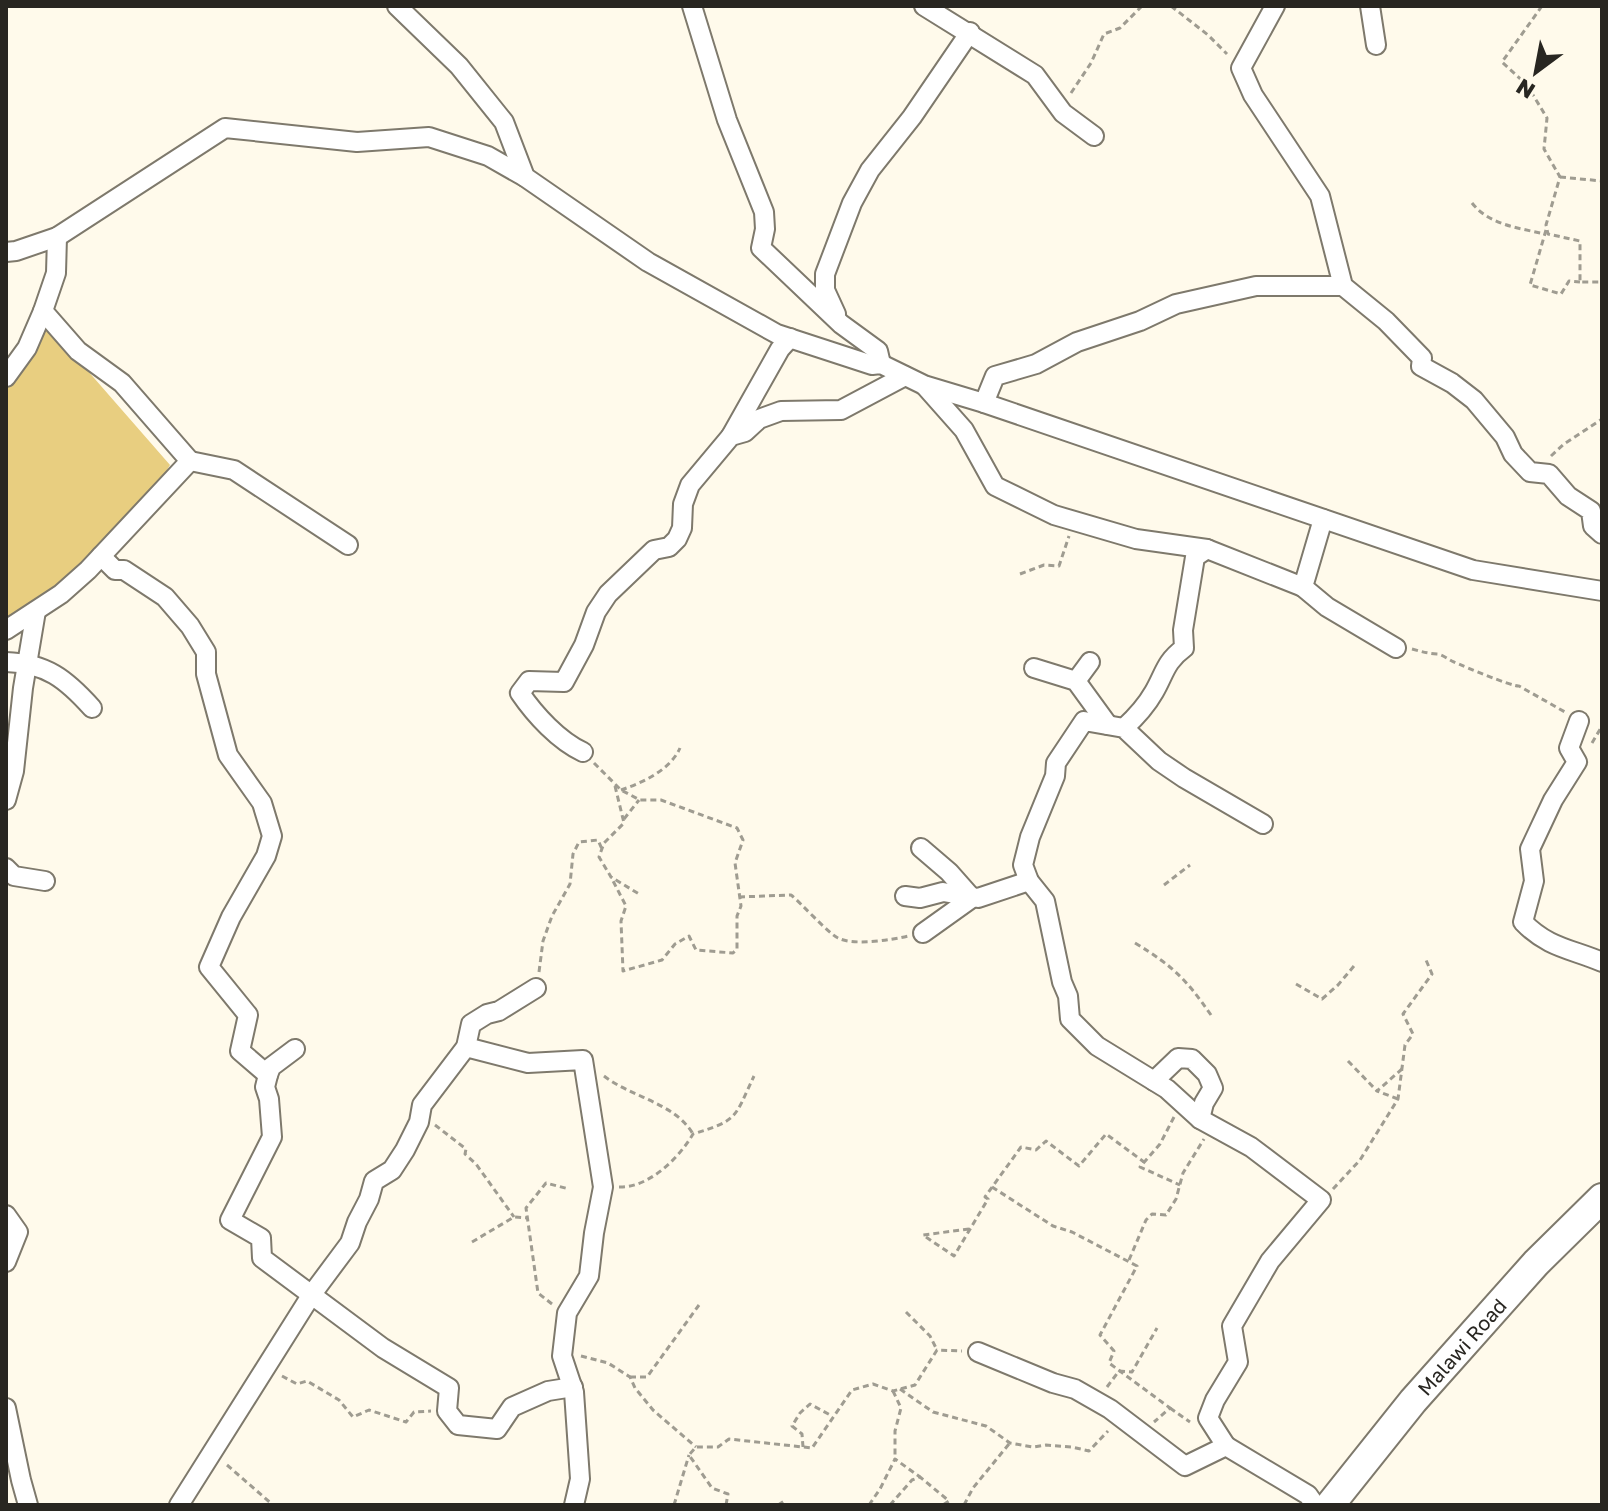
<svg xmlns="http://www.w3.org/2000/svg" width="1608" height="1511" font-family="'Golos Text',sans-serif">
<rect width="100%" height="100%" fill="#fffaeb"/>
<!-- green -->
<polygon fill="#e8ce80" points="46,323 170,465 159,483 137,503 88,561 61,588 6,619 6,379"/>
<g fill="none" stroke-linecap="round" stroke-linejoin="round">
<defs>
<g id="street">
<polyline points="397,6 459,66 504,122 525,177 648,262 777,334 872,365 881,364 924,385 984,403 1473,570 1602,591"/>
<polyline points="692,6 727,120 764,212 765,229 761,248 841,324 878,351 881,364"/>
<polyline points="924,6 1035,75 1063,113 1094,136"/>
<polyline points="1275,6 1241,68 1253,95 1320,196 1343,286 1386,321 1422,358 1421,366 1452,383 1474,400 1505,437 1513,454 1530,472 1549,474 1568,496 1591,511 1593,526 1602,534"/>
<polyline points="1370,6 1376,45"/>
<polyline points="6,252 16,251 57,237 225,128 357,142 429,137 488,156 525,177"/>
<polyline points="836,314 825,290 825,274 852,203 870,170 912,117 970,32"/>
<polyline points="6,377 27,348 43,311"/>
<polyline points="925,386 964,430 995,486 1054,515 1136,539 1207,549 1303,587"/>
<polyline points="984,403 995,376 1036,364 1077,342 1140,321 1176,304 1256,286 1343,286"/>
<polyline points="731,436 780,349 790,338"/>
<polyline points="190,461 234,470 348,545"/>
<polyline points="1323,519 1303,587 1327,607 1396,648"/>
<polyline points="101,556 115,570 124,570 165,597 190,626 206,652 206,674 228,755 262,803 272,836 266,856 231,917 209,967 248,1015 240,1051 268,1075"/>
<polyline points="6,630 61,594 88,570 190,461 122,383 78,351 43,311 56,273 57,237"/>
<path d="M6 662C46 663 66 679 92 708"/>
<polyline points="1034,668 1076,681 1108,725"/>
<polyline points="1076,681 1090,662"/>
<path d="M1579 721 1569 748 1577 762 1553 800 1530 849 1534 881 1523 922C1548 948 1572 949 1602 962"/>
<path d="M1124 728C1136 717 1146 706 1154 692 1165 673 1165 662 1184 648L1183 630 1195 557 1207 549"/>
<path d="M583 752C559 741 535 715 520 693L529 681 564 682 584 645 596 612 608 594 654 550 669 547 677 539 682 528 683 504 690 485 731 436 745 432 759 419 781 411 841 410 905 376"/>
<polyline points="6,800 14,771 23,688 36,611"/>
<polyline points="921,848 949,872 972,898 923,933"/>
<polyline points="6,868 14,876 45,881"/>
<polyline points="905,896 920,898 943,892 978,898 1029,881"/>
<polyline points="466,1047 528,1063 583,1060 603,1187 594,1233 589,1276 567,1313 562,1356 574,1392 580,1479 574,1505"/>
<polyline points="295,1049 271,1067 268,1075 265,1087 269,1099 272,1137 230,1220 261,1238 262,1258 383,1348 449,1388 447,1411 458,1425 497,1429 512,1407 548,1391 573,1387"/>
<polyline points="1154,1081 1178,1058 1192,1059 1207,1074 1213,1088 1204,1103 1200,1119"/>
<polyline points="6,1215 18,1232 6,1262"/>
<polyline points="978,1352 1053,1383 1075,1389 1110,1409 1185,1466 1226,1446 1308,1495 1315,1505"/>
<polyline points="6,1408 21,1480 28,1505"/>
<polyline points="1226,1446 1208,1418 1215,1400 1238,1362 1232,1326 1270,1261 1321,1200 1251,1147 1200,1119 1167,1089 1097,1046 1070,1019 1068,996 1062,982 1045,901 1029,881 1023,865 1030,837 1055,776 1056,763 1084,721 1124,728 1159,761 1184,778 1263,824"/>
<polyline points="179,1505 312,1294 350,1243 357,1222 369,1199 374,1181 392,1170 405,1150 419,1122 422,1105 466,1047 471,1024 487,1014 499,1011 536,988"/>
</g>
<g id="primary">
<path id="s1" d="M1330 1505 1413 1401 1536 1263 1602 1198"/>
</g>
</defs>
<!-- street casing -->
<use href="#street" stroke="#7e796c" stroke-width="22"/>
<!-- primary casing -->
<use href="#primary" stroke="#7e796c" stroke-width="32"/>
<!-- path -->
<g stroke="#9f9c91" stroke-width="3" stroke-dasharray="6 4" stroke-linecap="butt">
<polyline points="1171,6 1208,35 1227,54"/>
<polyline points="1542,6 1502,62 1527,85 1547,118 1544,149 1560,177 1546,225 1548,234 1580,241 1580,282 1602,282"/>
<polyline points="1071,93 1091,63 1104,34 1120,28 1142,6"/>
<polyline points="1560,177 1602,181"/>
<path d="M1472 203C1489 225 1519 228 1545 234"/>
<polyline points="1546,230 1530,285 1561,294 1569,281 1580,282"/>
<polyline points="1551,456 1564,444 1602,419"/>
<polyline points="1020,574 1044,565 1059,566 1069,536"/>
<path d="M1412 649C1423 652 1426 653 1437 654 1442 654 1449 660 1454 662 1463 666 1513 687 1519 686L1565 712"/>
<polyline points="1592,743 1602,726"/>
<polyline points="594,763 621,790 640,800 661,800 737,828 743,840 735,863 741,906 737,916 737,949 733,953 696,950 689,936 675,944 662,960 623,971 621,921 626,906 611,877"/>
<polyline points="615,786 624,823 604,843 599,857 611,877 639,894"/>
<path d="M621 790C644 782 670 770 680 748"/>
<polyline points="624,819 639,800"/>
<polyline points="1164,885 1190,865"/>
<path d="M739 897 791 895C801 903 829 934 838 938 854 946 891 940 908 936"/>
<path d="M1135 943C1173 966 1186 979 1211 1015"/>
<polyline points="539,972 543,941 552,916 570,884 573,854 579,842 598,840 602,849"/>
<polyline points="1296,984 1322,999 1338,985 1354,966"/>
<polyline points="1348,1061 1377,1091"/>
<path d="M604 1076C631 1097 675 1103 693 1134"/>
<polyline points="1398,1099 1377,1091 1402,1069"/>
<polyline points="1174,1117 1160,1144 1140,1167 1180,1185"/>
<polyline points="435,1125 466,1149 465,1154 476,1164 514,1217"/>
<path d="M619 1187C649 1188 679 1158 693 1134 739 1120 734 1118 754 1076"/>
<polyline points="992,1187 1053,1226 1072,1232 1137,1266 1100,1335 1114,1351 1109,1363 1170,1408 1154,1422"/>
<polyline points="1333,1189 1360,1160 1398,1099 1405,1045 1413,1034 1403,1014 1432,974 1426,960"/>
<polyline points="969,1229 923,1235 954,1256 988,1199 985,1197 1021,1147 1036,1150 1046,1141 1079,1166 1106,1134 1144,1162"/>
<polyline points="472,1242 514,1217 528,1218"/>
<polyline points="1129,1260 1146,1220 1152,1214 1166,1215 1176,1199 1183,1173 1204,1139"/>
<polyline points="552,1304 538,1293 526,1208 546,1183 569,1189"/>
<polyline points="906,1312 930,1336 937,1350"/>
<polyline points="581,1356 608,1363 630,1377 635,1388 653,1410 696,1447"/>
<polyline points="282,1376 297,1384 307,1381 339,1400 353,1417 369,1410 406,1422 414,1412 431,1411"/>
<polyline points="630,1377 647,1377 699,1305"/>
<polyline points="1107,1387 1119,1371 1132,1372 1157,1328"/>
<polyline points="900,1389 933,1412 986,1426 1010,1443 1033,1447 1046,1445 1072,1447 1089,1451 1108,1431"/>
<polyline points="893,1391 901,1408 895,1431 895,1459"/>
<polyline points="1170,1408 1190,1422"/>
<polyline points="803,1447 802,1434 792,1426 800,1413 810,1404 832,1416"/>
<polyline points="227,1465 273,1505"/>
<polyline points="674,1505 689,1455"/>
<polyline points="726,1505 728,1494 712,1488 689,1455 696,1447 718,1447 729,1439 812,1448 852,1390 873,1384 893,1391 915,1385 937,1350 962,1351"/>
<polyline points="778,1505 786,1500"/>
<polyline points="869,1505 880,1489 895,1459 920,1477"/>
<polyline points="890,1505 912,1480 920,1477 949,1501 943,1505"/>
<polyline points="964,1505 973,1488 1009,1444"/>
</g>
<!-- street -->
<use href="#street" stroke="#fff" stroke-width="18"/>
<!-- primary -->
<use href="#primary" stroke="#fff" stroke-width="28"/>
</g>
<g text-anchor="middle" dominant-baseline="central" stroke-width="8" stroke-linejoin="round" paint-order="stroke">
<!-- street labels -->
<g font-size="20" fill="#282621" stroke="#fffaeb">
<text stroke="none"><textPath href="#s1" startOffset="206">Malawi Road</textPath></text>
</g>
</g>
<!-- border -->
<rect width="1608" height="1511" fill="none" stroke="#282621" stroke-width="16"/>
<!-- north arrow -->
<g transform="translate(1536 72) rotate(212)" stroke="#fffaeb" stroke-width="6" paint-order="stroke">
<path d="M0-6L14 30L0 20L-14 30Z" fill="#282621"/>
<text y="-12" font-size="22" font-weight="bold" text-anchor="middle" fill="#282621">N</text>
</g>
</svg>
